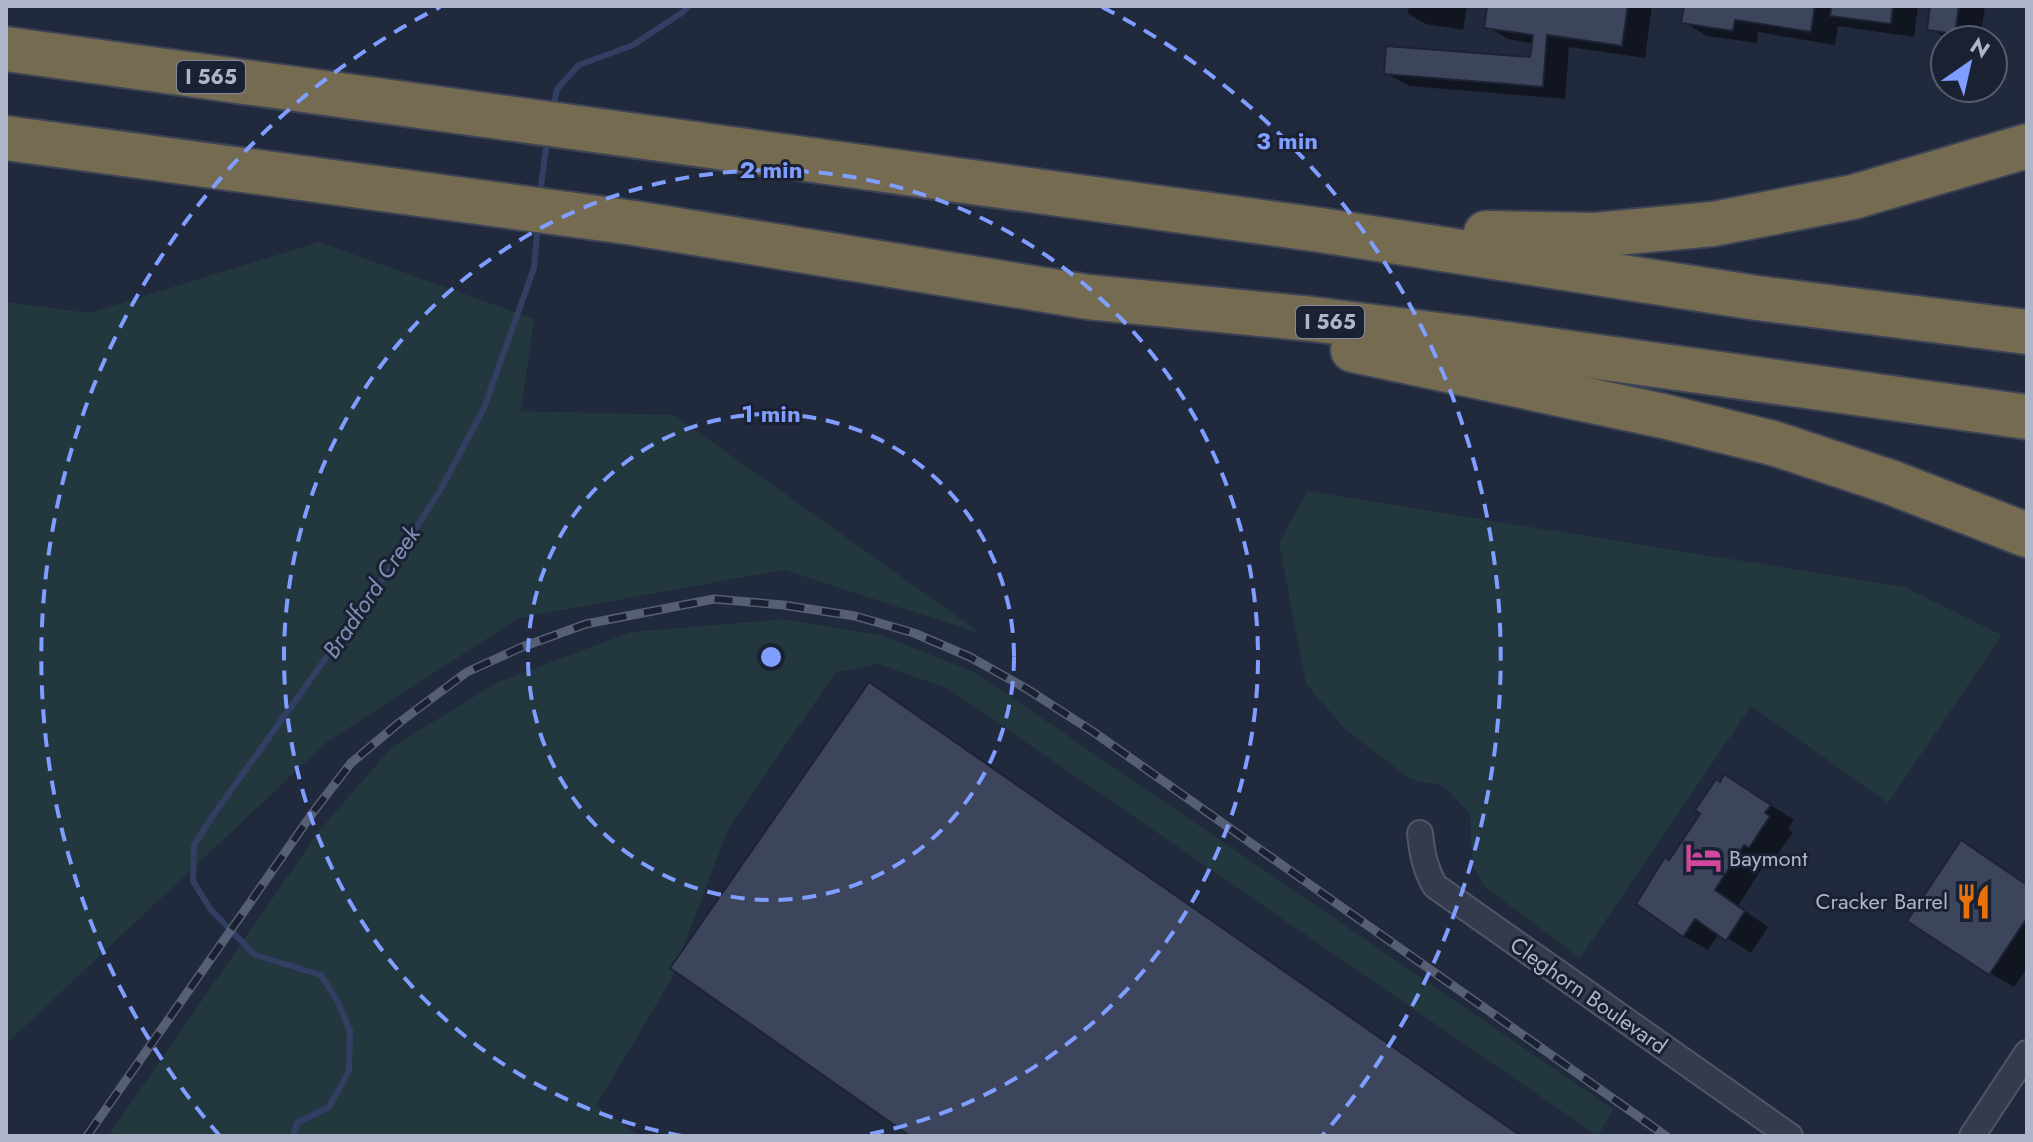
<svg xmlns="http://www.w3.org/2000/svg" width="2033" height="1142" font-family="Jost,sans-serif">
<rect width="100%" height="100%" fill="#21293d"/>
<!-- green -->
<g fill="#23373e">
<polygon points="319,242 534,319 521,411 674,415 982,634 784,570 519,618 327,742 6,1044 6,302 89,313"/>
<polygon points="1307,491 1904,587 2002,635 1888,803 1751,706 1580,958 1484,886 1472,865 1470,814 1444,786 1410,779 1345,729 1306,684 1279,543"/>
<polygon points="784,619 881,635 976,673 1613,1109 1598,1136 947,688 878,664 836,672 729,827 672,978 596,1105 640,1136 108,1136 319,831 392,747 498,682 631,632"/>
</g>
<!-- shadow -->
<g fill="#0007">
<polygon points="1409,6 1467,6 1463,30 1426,24 1408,14"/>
<polygon points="1489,6 1652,6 1645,58 1569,47 1565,99 1409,86 1386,73 1532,59 1534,44 1508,39 1486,26"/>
<polygon points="1686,6 1918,6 1914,37 1838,26 1835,45 1758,32 1757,43 1707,36 1684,22"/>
<polygon points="1932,6 1985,6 1980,40 1949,40 1929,28"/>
<polygon points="870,685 888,695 1521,1136 914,1136"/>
<polygon points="1749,791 1794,820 1788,829 1793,832 1774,860 1769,857 1738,906 1768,927 1751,953 1719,933 1708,950 1684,936 1639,903 1670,862"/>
<polygon points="1962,843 2027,885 2027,968 2014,987 1990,973"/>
</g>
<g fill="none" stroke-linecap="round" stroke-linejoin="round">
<!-- stream -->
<g stroke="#323f63" stroke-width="6">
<polyline points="553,110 557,89 579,65 633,45 683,12 689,6"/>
<polyline points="540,193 547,141"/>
<polyline points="293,1136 297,1123 329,1107 349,1071 350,1031 338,1002 321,975 255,955 211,910 193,881 194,845 214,814 389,570 441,489 484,408 534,268 538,224"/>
</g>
</g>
<!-- building -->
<g fill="#3d455d" stroke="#1c2334" stroke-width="2">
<polygon points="1487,6 1628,6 1622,46 1547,35 1543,87 1384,74 1386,46 1530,57 1533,35 1484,28"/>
<polygon points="1684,6 1815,6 1811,32 1735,20 1733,31 1681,23"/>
<polygon points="1831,6 1893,6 1891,24 1830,16"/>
<polygon points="1930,6 1959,6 1955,34 1927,30"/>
<polygon points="869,682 1521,1136 910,1136 670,968"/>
<polygon points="1724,774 1771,805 1765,813 1770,816 1749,848 1744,845 1715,890 1745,911 1726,941 1695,919 1683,937 1636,904 1665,857 1669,860 1700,814 1695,810 1716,779 1720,782"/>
<polygon points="1961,840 2027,885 2027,918 1989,975 1907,921"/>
</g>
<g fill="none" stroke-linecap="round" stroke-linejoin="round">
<defs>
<g id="street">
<path d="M1420 833C1422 853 1425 869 1435 886L1790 1136"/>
<polyline points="1972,1136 2027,1053"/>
</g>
<g id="highway">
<polyline points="6,49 1320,230 1757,298 2027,332"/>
<polyline points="6,138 634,223 1088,297 1312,319 1463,338 2027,417"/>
<polyline points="1486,233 1595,235 1713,224 1853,197 2027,146"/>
<polyline points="1353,350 1663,416 1776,444 1890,482 2027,535"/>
</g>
</defs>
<!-- street casing -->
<use href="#street" stroke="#505668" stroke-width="28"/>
<!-- highway casing -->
<use href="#highway" stroke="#3d4355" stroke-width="48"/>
<!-- street -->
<use href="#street" stroke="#353b4d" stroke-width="24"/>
<!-- highway -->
<use href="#highway" stroke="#746b51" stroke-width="44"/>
<defs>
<polyline id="rail" points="87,1136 314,811 351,763 400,722 467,672 522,647 586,624 714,599 783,605 855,616 914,633 970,657 1027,689 1095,733 1666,1136"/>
</defs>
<!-- rail casing -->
<use href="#rail" stroke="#575f74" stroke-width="9"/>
<!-- rail -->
<use href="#rail" stroke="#1a2132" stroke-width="6" stroke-dasharray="18" stroke-linecap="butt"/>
</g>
<!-- distance rings -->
<g fill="none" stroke="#7f9eff" stroke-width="4" stroke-dasharray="14 10">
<circle cx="771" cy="657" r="243"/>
<path d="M682 1136A487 487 0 1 1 860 1136"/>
<path d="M220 1136A730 730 0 0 1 440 7M1102 7A730 730 0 0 1 1322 1136"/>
</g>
<!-- icons -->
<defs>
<symbol id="hotel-bare" viewBox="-9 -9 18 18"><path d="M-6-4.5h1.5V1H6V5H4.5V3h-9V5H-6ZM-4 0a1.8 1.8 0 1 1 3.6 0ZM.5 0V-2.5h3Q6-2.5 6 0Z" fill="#d1479c" stroke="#1a2132" stroke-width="2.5" paint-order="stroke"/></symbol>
<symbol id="restaurant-bare" viewBox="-9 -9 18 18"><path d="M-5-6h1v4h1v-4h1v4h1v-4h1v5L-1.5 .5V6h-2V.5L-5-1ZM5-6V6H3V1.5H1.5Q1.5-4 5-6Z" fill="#e8710a" stroke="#1a2132" stroke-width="2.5" paint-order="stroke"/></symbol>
</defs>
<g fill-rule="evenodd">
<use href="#hotel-bare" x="1678" y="832" width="51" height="51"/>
<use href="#restaurant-bare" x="1948" y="876" width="51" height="51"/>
</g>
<g text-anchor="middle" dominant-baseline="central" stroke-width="6" stroke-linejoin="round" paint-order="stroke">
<!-- shield labels -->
<g fill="#1a2132" stroke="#83899c" stroke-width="2">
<rect x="177" y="61" width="68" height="32" rx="6"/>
<rect x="1296" y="306" width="68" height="32" rx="6"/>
</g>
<g font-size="20" font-weight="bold" fill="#b0b6c9">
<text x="211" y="77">I 565</text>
<text x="1330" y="322">I 565</text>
</g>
<!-- poi labels -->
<g font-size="22" fill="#b0b6c9" stroke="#1a2132" text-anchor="start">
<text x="1729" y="858">Baymont</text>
<text x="1948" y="901" text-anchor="end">Cracker Barrel</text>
</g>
<!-- street labels -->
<g font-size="22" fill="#b0b6c9" stroke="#1a2132">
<text transform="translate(1589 995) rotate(35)">Cleghorn Boulevard</text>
</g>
<!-- water labels -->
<g font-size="24" font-style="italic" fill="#7e8eb7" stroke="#1a2132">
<text transform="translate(371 592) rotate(-56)">Bradford Creek</text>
</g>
</g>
<circle cx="771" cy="657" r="12" fill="#7f9eff" stroke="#1a2132" stroke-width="4"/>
<g font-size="24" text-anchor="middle" font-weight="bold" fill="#7f9eff" stroke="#1a2132" stroke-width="6" stroke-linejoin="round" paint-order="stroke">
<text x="1287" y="149">3 min</text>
<text x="771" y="178">2 min</text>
<text x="771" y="422">1 min</text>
</g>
<!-- border -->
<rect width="2033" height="1142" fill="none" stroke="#b0b6c9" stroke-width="16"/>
<!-- north arrow -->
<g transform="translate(1969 64) rotate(34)"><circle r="38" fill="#1a2132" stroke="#565d6e" stroke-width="2"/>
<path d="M0-6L14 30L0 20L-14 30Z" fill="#7f9eff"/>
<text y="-12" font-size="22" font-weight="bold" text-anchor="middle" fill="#b0b6c9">N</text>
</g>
</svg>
